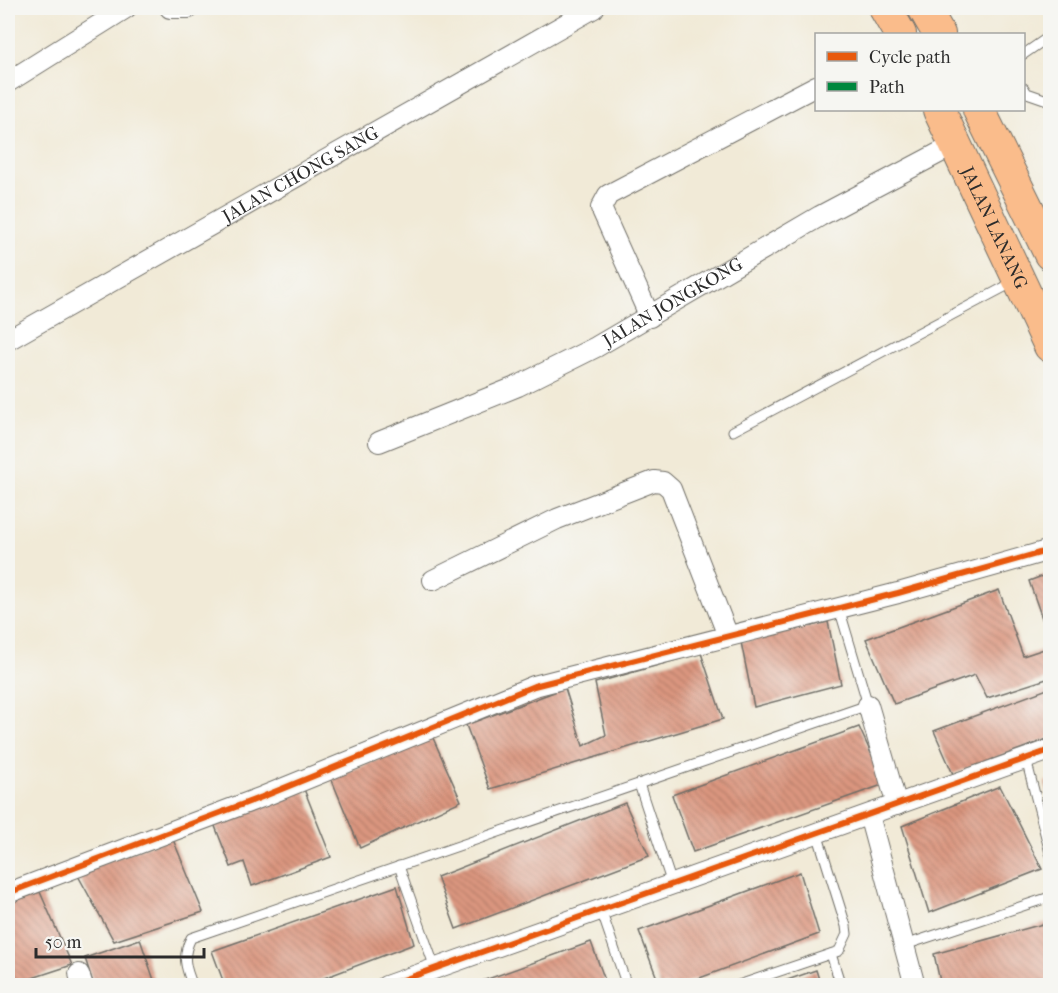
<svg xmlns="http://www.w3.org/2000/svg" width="1058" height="993" font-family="'IM FELL French Canon',serif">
<defs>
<pattern id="building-back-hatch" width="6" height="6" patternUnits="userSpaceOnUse" patternTransform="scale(1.5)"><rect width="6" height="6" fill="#db967f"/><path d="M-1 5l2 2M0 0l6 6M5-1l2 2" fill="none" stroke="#b27b68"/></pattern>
</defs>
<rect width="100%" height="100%" fill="#f6f6f2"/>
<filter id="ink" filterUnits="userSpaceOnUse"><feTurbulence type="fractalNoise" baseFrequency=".0167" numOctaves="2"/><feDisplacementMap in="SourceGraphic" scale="12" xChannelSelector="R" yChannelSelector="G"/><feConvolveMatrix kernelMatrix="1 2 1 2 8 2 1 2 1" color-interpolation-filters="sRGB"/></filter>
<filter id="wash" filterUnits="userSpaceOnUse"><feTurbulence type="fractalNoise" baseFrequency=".008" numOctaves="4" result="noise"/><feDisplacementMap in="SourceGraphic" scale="24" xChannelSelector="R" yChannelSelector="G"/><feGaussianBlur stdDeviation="1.35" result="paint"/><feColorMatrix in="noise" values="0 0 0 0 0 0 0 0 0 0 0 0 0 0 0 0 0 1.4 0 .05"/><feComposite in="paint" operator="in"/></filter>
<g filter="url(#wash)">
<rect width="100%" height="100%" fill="#f1ead7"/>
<g id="blocks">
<!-- building -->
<g fill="url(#building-back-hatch)">
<polygon points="1050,573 1050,641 1029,581"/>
<polygon points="999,590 1023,656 1050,647 1050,678 987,698 975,675 894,704 866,639"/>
<polygon points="828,622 841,684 754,707 741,642"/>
<polygon points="701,653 723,719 490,789 466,725 565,688 583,746 606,735 595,683"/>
<polygon points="1050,688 1050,738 953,774 934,731"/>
<polygon points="859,727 885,784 693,852 672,795"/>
<polygon points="433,738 461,801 360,848 331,778"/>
<polygon points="1050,780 1050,800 1045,782"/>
<polygon points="1000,786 1042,869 929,913 902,826"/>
<polygon points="304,789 331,857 252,886 244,862 231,867 213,821"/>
<polygon points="625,803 649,856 456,929 437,877"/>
<polygon points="172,837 203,912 114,941 76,872"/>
<polygon points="800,872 819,934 678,986 660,986 639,931"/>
<polygon points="397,886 414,944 303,986 225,986 212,951"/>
<polygon points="40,892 72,965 8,986 8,903"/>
<polygon points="1050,922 1050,986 941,986 934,954"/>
<polygon points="140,939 156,986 94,986 85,958"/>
<polygon points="591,942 607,986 471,986 471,985"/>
<polygon points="816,970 821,986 774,986 773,985"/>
</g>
</g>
</g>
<g filter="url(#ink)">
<use href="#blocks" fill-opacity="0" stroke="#706e67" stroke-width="1.5"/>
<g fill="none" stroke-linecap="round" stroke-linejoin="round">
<defs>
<g id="service">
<polyline points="1024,54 1050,36"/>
<polyline points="1024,88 1027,93 1050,101"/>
<polyline points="733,431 1014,282"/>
<polyline points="1026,759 1050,853"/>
<polyline points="639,784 672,884"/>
<polyline points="399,866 435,968"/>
<polyline points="601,910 627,986"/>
<polyline points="905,945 1050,897"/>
<polyline points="831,954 841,986"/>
<path d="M193 986C185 967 182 956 191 938L868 705 839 608"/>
<polyline points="736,986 839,951 847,934 846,926 817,833"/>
</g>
<g id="minor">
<polyline points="170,8 189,8"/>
<polyline points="8,82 126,8"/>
<polyline points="650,317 601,208 608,195 816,86"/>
<path id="s1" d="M8 340 594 8"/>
<path id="s2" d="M379 442 518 386 596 347 820 216 956 144"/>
<polyline points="433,580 557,519 654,481 663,482 671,489 728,636"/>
<polyline points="868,705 897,805"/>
<polyline points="869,815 915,986"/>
<polyline points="8,893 262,797 534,686 898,593 1050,550"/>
<polyline points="79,974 83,986"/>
<polyline points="386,986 1050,750"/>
</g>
<g id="primary">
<polyline points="885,8 900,34"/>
<polyline points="924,8 939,34"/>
<path id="s3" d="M939 110 1050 346"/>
<polyline points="979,110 1050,254"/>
</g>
</defs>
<!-- service casing -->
<use href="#service" stroke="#706e67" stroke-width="11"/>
<!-- minor casing -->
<use href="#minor" stroke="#706e67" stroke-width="22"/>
<!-- primary casing -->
<use href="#primary" stroke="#706e67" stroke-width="34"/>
<!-- service -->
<use href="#service" stroke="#fff" stroke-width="9"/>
<!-- minor -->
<use href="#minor" stroke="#fff" stroke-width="20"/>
<!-- primary -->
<use href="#primary" stroke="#fabc8b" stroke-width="32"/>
<!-- quiet -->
<polyline stroke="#00873e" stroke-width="4.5" stroke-dasharray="9 4.5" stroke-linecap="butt" points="1050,853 1050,856"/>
<defs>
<g id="cycleway">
<polyline points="8,893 262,797 534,686 898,593 1050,550"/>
<polyline points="386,986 1050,750"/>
</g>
</defs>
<!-- cycleway casing -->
<use href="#cycleway" stroke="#f6f6f2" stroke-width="10"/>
<!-- cycleway -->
<use href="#cycleway" stroke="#e8590c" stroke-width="6"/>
</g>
</g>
<g text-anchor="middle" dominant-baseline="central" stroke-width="6" stroke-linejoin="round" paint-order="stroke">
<!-- street labels -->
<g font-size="18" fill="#2b2b2b" stroke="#f6f6f2">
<text stroke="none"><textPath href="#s1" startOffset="336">JALAN CHONG SANG</textPath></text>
<text stroke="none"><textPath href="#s3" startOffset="130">JALAN LANANG</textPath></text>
<text stroke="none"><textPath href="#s2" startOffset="326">JALAN JONGKONG</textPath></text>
</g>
</g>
<!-- margin -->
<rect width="1058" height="993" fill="none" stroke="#f6f6f2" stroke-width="30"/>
<!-- legend -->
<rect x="815" y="33" width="210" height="78" fill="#f6f6f2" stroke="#a5a5a2" stroke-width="1.5"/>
<rect x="827" y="52" width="30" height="9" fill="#e8590c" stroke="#a5a5a2" stroke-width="1.5"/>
<text x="869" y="63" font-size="18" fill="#2b2b2b">Cycle path</text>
<rect x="827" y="82" width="30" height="9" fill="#00873e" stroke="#a5a5a2" stroke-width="1.5"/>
<text x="869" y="93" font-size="18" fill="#2b2b2b">Path</text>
<!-- scale -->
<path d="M36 948v9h168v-9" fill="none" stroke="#2b2b2b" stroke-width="3"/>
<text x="45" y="948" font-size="18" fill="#2b2b2b" stroke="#f6f6f2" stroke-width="4.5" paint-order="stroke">50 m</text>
</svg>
